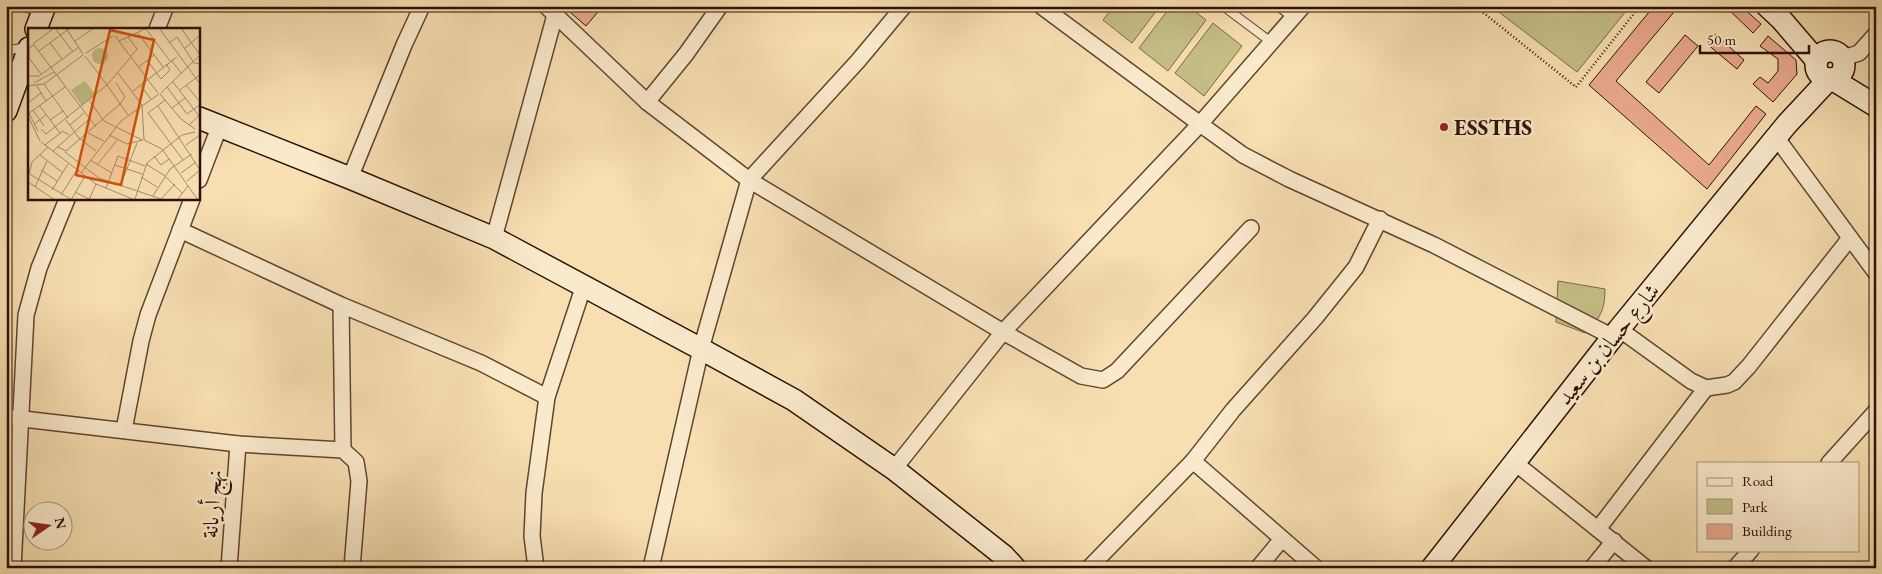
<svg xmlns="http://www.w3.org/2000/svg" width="1882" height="574" font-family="'EB Garamond',Amiri,serif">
<rect width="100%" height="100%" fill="#f7dfb1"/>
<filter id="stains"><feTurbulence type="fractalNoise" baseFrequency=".004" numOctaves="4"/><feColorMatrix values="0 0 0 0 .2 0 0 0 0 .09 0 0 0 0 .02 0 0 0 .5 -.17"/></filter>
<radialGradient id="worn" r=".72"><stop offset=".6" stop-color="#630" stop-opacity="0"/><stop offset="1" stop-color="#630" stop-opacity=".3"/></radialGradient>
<!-- green -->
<g fill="#c5bf86" stroke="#7a6845">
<polygon points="1114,6 1160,6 1132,43 1103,20"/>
<polygon points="1171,6 1188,6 1206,20 1168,71 1139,48"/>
<polygon points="1491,6 1630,6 1577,72"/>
<polygon points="1213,23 1242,46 1204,96 1175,73"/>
<path d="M1558 281 1605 289C1605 310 1600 319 1585 333L1556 322Z"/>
</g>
<!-- building -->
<g fill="#ebaa90" stroke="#2e1104">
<polygon points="563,6 603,6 586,26"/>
<polygon points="1654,6 1679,6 1616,81 1709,165 1756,106 1766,114 1707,189 1589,85"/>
<polygon points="1725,6 1741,6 1761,24 1753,33"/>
<polygon points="1715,34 1744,60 1737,69 1707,44"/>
<polygon points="1685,35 1698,46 1659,93 1646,82"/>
<polygon points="1768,36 1796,60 1797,74 1773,102 1753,84 1760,77 1768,83 1778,71 1778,59 1760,46"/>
</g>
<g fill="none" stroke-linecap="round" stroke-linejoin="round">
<defs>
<g id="lane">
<polyline points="17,6 41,11"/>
<polyline points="1223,6 1271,42"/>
<polyline points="1278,6 1293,18"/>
<polyline points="6,48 11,50 26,47"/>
</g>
<g id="street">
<polyline points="546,6 647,102 749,180 1003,332 1081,376 1103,380 1117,371 1251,228"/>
<polyline points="1041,6 1200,124 1303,6"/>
<polyline points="157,29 166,6"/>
<polyline points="1843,58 1859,53 1876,34"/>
<polyline points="647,102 686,54 720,6"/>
<polyline points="1776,137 1876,273"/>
<polyline points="350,178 404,45 422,6"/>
<polyline points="199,180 220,125"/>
<polyline points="180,230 341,305 481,363 547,397"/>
<polyline points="494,238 555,15"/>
<polyline points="341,305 343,450"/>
<polyline points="1619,329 1691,381 1706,388 1727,385 1734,382 1749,366 1850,238"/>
<polyline points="6,417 238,444 343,450 356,462 359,481 352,568"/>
<polyline points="124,430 141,341 148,315 192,199"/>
<polyline points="1193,461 1316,568"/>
<polyline points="1514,462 1646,568"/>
<polyline points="1829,463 1876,411"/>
<polyline points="894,469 1003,332 1200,124 1243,155 1289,179 1434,245 1613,337"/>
<polyline points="1598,529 1706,388"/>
<polyline points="13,568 26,315 39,268 67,199"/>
<polyline points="229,568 238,444"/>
<polyline points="536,568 532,536 534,493 547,397 584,285"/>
<polyline points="651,568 701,349 749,180 858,61 904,6"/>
<polyline points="1089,568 1193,461 1233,410 1315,318 1356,267 1380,219"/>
<polyline points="1258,568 1282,539"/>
<polyline points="1592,568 1614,541"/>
<polyline points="1735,568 1751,550"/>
</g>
<g id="secondary">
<polyline points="1767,6 1781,19 1817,61"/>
<polyline points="36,29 45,6"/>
<circle cx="1830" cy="65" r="14"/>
<polyline points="1832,79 1876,106"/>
<polyline points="6,111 29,48"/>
<polyline points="199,118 350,178 494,238 701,349 794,400 894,469 1004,556 1015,568"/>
<polyline points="1432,568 1619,329 1787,124 1829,79"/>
</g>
</defs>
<!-- lane casing -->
<use href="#lane" stroke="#60442f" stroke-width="10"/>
<!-- street casing -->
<use href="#street" stroke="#60442f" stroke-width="18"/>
<!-- secondary casing -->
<use href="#secondary" stroke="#2e1104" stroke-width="24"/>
<!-- path -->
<polyline stroke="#2e1104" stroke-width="2.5" stroke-dasharray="1 2.5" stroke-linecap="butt" points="1475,6 1576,87 1640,6"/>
<!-- lane -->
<use href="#lane" stroke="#faeacc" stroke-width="8"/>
<!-- street -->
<use href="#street" stroke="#faeacc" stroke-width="15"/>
<!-- secondary -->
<use href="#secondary" stroke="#faeacc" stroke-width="21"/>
</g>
<!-- markers -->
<circle fill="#8f2418" stroke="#faeacc" stroke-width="2" cx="1444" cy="127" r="5"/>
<g text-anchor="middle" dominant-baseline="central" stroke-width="5" stroke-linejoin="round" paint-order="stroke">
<!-- poi labels -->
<g font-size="22" font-weight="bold" fill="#2e1104" stroke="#faeacc" text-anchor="start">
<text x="1454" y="127">ESSTHS</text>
</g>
<!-- street labels -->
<g font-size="22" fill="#2e1104" stroke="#faeacc">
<text transform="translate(1608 344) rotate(-51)">شارع حسان بن سعيد</text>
<text transform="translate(212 504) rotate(-86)">نهج أريانة</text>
</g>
</g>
<!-- overview -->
<g transform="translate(28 28)">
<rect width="172" height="172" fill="#f7dfb1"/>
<path d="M64 28a8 8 0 1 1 16 0a8 8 0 1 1-16 0ZM57 53 67 66 54 78 43 62Z" fill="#c5bf86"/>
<path fill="none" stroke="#a78d6c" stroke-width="1" d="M27 0 45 24M38 0 55 26M131 0 173 57M153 0 172 27M118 1 142 33M110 5 135 39M87 8 130 65M100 9 109 21 103 28M47 13 66 0M91 13 119 0M22 15 34 31M141 15 149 9 166 35 173 36M5 16 26 0M1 20 6 17 68 99M1 20V30L13 46M156 21 171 8M11 23 42 0M58 25 85 8M119 32 133 51 142 42 138 36M143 32 154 46M111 39 126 27M90 45 114 77 116 112M0 48H11L51 19M145 54 171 88M6 55 26 44M16 56 40 90M158 57 173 75M0 58 16 56 55 27M9 58 18 73M113 58 123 71M139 59 159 86 173 76M152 62 173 46M105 63 149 29M133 65 173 26M132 66 153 91 167 101M61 72 76 93 114 112M137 72 120 85 155 132M0 75 13 65M11 77 32 105M130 78 172 142M144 80 157 70M5 82 16 98M1 85 10 103M0 86 37 59M100 87 79 57 103 29M0 88 12 113M22 92 35 83M38 92 51 110 68 123M6 96 18 87M42 97 56 85M161 97 173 86M13 101 18 106 79 57 57 28M60 105 76 113M81 107 99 116 115 112M116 112 134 121 170 172M13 114 68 156 107 172M17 117 35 103 41 107M158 117 172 107M30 119 38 123 92 76 97 69 88 55M25 123 61 91M37 124 71 150 136 172M12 127 35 145M126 128 133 137 141 131M62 132 84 145M118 136 137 148 155 166M69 137 89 112M87 137 114 146M13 142 29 153M0 145 44 172M53 145 93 93 131 66M153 145 168 134M1 146 4 134 20 119M113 149 129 159M159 153 172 142M0 154 27 172M93 156 109 115M7 159 19 133M78 160 90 128 117 138M24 162 40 136M47 164 61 171M33 167 48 143M125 168 142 141 164 126M107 171 119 135 154 107 167 104M43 172 57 148M61 172 68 156M132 172 147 156M149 172 160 158"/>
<path fill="#d5520b" fill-opacity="0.15" stroke="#d5520b" stroke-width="2.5" d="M82 2 126 12 93 157 48 147Z"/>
<rect width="172" height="172" fill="none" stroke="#2e1104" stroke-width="2.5"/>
</g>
<!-- margin -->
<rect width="1882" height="574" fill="none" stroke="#f7dfb1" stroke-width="25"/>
<rect x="8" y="8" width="1867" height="559" fill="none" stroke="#2e1104" stroke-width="2.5"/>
<rect x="12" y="12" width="1857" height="549" fill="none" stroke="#2e1104"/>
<!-- legend -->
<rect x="1697" y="462" width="162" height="90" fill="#faeacc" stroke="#a8937c"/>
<rect x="1707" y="478" width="25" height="8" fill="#faeacc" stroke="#a8937c"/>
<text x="1742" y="486" font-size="15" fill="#2e1104">Road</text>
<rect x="1707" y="499" width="25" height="15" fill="#c5bf86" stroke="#a8937c"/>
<text x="1742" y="512" font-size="15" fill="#2e1104">Park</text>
<rect x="1707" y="524" width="25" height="15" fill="#ebaa90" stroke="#a8937c"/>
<text x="1742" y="536" font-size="15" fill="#2e1104">Building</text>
<!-- north arrow -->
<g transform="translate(48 526) rotate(77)"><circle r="24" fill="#faeacc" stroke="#a8937c"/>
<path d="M0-4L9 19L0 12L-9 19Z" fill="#8f2418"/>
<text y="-8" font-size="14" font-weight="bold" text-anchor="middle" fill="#2e1104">N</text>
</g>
<!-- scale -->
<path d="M1700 45v8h109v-8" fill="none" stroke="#2e1104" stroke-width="2.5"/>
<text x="1707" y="45" font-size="15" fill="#2e1104" stroke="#faeacc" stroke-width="4" paint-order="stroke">50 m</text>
<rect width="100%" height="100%" filter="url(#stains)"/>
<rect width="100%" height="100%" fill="url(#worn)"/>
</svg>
